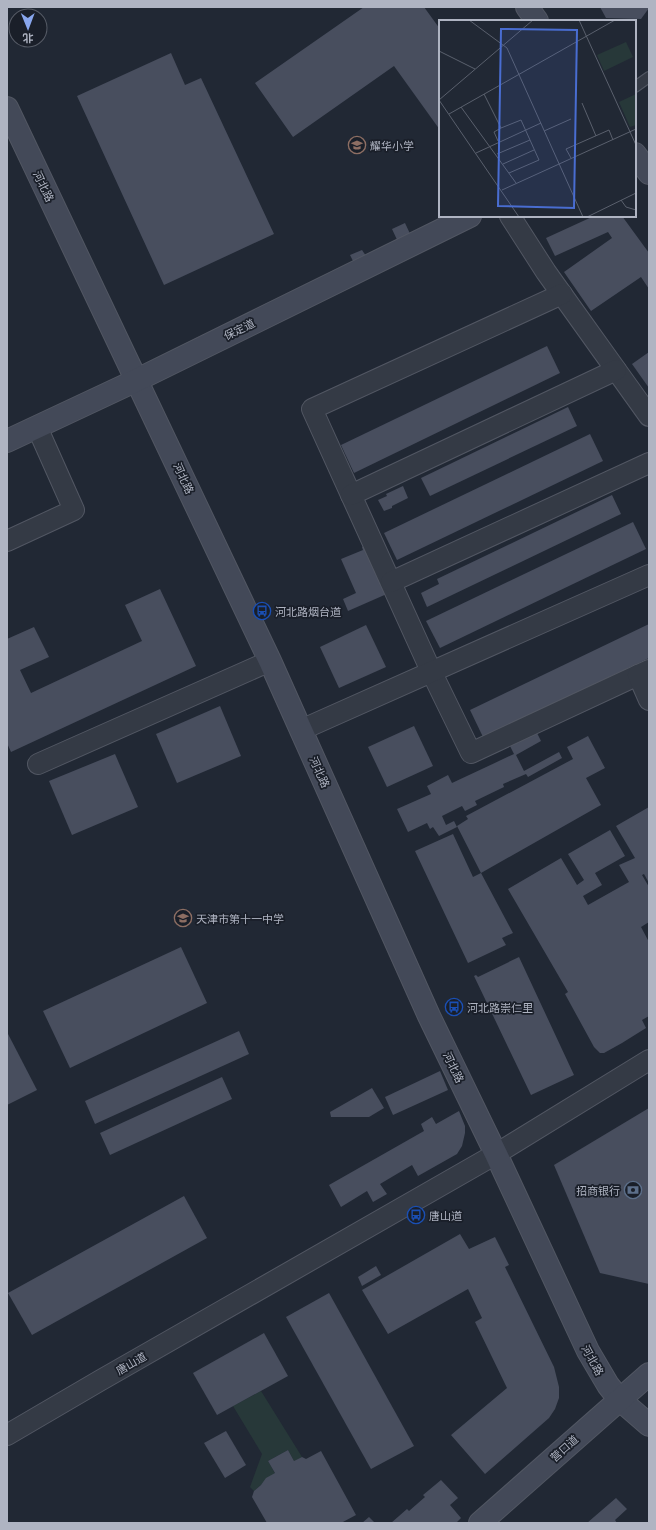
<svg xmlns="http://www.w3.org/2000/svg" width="656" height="1530" font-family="'Noto Sans','Noto Sans SC',sans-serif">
<rect width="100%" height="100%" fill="#212834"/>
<!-- green -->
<polygon fill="#273839" points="261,1391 302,1457 294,1461 288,1450 268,1461 275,1473 254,1491 250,1487 262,1454 233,1406"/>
<!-- building -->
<g fill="#484e5e">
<polygon points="364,7 424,7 440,29 440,130 394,66 293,137 255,83"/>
<polygon points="600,7 649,7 649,8 641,19 606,18"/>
<polygon points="171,53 185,85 201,78 274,234 164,285 77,96"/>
<polygon points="594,216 622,216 649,253 649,289 641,277 591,311 564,272 612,238 608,232 555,256 546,238"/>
<polygon points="405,223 412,238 399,244 392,229"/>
<polygon points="362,250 368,259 355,265 350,255"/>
<polygon points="547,346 560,373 354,473 341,445"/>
<polygon points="649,352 649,388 632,364"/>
<polygon points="568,407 577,426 430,496 421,478"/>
<polygon points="590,434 603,461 397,560 384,533"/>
<polygon points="403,486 408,498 392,506 392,508 384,511 378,500 387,496 386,494"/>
<polygon points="612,495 621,514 427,607 421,593 439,584 437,579"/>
<polygon points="633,522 646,549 440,648 426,621"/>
<polygon points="366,545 389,593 348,611 343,599 356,593 341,559 363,550 362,547"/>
<polygon points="160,589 196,666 11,752 7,743 7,639 34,627 49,657 20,670 31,693 142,641 125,605"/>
<polygon points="649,624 649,658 483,737 470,710"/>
<polygon points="366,625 386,667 339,688 320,647"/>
<polygon points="220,706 241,756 177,783 156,734"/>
<polygon points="414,726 433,766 387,787 368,747"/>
<polygon points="537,733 541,741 516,755 524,771 559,752 562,758 528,777 526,774 503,784 504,787 475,801 477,805 465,811 462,806 442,816 446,825 454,821 457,827 439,836 433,827 430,829 427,823 408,832 397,809 431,794 427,786 448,775 452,783 514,754 510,746"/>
<polygon points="588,736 605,768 586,778 601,805 481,873 457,826 468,819 466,816 573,759 567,747"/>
<polygon points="115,754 138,807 72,835 49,781"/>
<polygon points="649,807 649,883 644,874 642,875 649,887 649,922 641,927 649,942 649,1016 642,1020 646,1028 622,1043 604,1053 600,1053 594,1047 565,994 568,992 508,889 561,858 577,885 584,880 568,854 610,830 625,856 595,873 602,885 583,896 588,905 629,882 619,865 635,858 616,826"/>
<polygon points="453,834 473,877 481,873 513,933 502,938 506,945 468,963 415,851"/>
<polygon points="181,947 207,1003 70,1068 43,1011"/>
<polygon points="519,957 574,1075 531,1095 474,976 476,975 478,977"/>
<polygon points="239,1031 249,1054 95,1124 85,1101"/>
<polygon points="7,1032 37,1090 7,1105"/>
<polygon points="440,1071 448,1090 393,1115 385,1097"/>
<polygon points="222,1077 232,1099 110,1155 100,1133"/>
<polygon points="372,1088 384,1108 369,1117 331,1117 330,1112"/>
<polygon points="649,1108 649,1284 600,1273 554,1165"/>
<polygon points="459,1111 465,1126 465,1133 462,1146 457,1154 418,1176 412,1165 380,1184 387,1194 373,1202 367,1191 341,1207 329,1185 424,1131 421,1124 432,1117 436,1124"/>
<polygon points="184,1196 207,1238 32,1335 8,1293"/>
<polygon points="460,1234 469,1249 495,1237 509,1265 505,1267 554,1367 559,1387 559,1398 555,1409 549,1418 485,1474 451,1435 507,1388 475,1322 482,1318 468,1289 388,1334 362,1290"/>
<polygon points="376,1266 381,1275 362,1286 358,1277"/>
<polygon points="329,1293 414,1446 371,1469 286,1317"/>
<polygon points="264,1333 288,1376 217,1415 193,1373"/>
<polygon points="226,1431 246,1465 225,1478 204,1443"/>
<polygon points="288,1450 294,1461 302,1457 306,1459 321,1451 356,1515 341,1523 267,1523 252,1497 254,1491 261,1485 266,1478 275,1473 268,1461"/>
<polygon points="441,1480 458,1498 450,1505 461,1518 456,1523 391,1523 407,1509 409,1511 425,1497 423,1495"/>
<polygon points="616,1498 627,1509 615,1520 617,1523 587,1523"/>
<polygon points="369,1517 375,1523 362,1523"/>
</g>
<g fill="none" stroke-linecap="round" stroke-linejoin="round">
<defs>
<polyline id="lane" points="635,87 649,77"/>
<g id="street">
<polyline points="510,216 546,272 649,416"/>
<polyline points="562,294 312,409 431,671 471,753 638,675"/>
<polyline points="351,495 616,370"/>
<polyline points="7,541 74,510 37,427"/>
<polyline points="391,582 649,463"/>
<polyline points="649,670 638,675 649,700"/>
<polyline points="301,730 649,575"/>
<polyline points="38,764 270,661"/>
<polyline points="7,1435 101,1380 496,1154 649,1060"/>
</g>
<g id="secondary">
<polyline points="527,7 537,21"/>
<polyline points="7,108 270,661 429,1016 496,1154 588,1351 608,1385 619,1399 649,1425"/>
<polyline points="635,154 649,173"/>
<polyline points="7,441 137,380 470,216"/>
<polyline points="480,1523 649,1374"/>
</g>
</defs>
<!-- lane casing -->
<use href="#lane" stroke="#525763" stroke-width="12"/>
<!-- street casing -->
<use href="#street" stroke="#525763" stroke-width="22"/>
<!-- secondary casing -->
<use href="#secondary" stroke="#525763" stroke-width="24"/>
<!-- lane -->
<use href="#lane" stroke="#343a45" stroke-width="10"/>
<!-- street -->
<use href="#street" stroke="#343a45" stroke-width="20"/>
<!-- secondary -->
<use href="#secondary" stroke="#434958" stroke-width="22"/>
</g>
<!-- icons -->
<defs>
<symbol id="school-ring" viewBox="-11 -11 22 22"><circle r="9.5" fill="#1a1f29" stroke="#8d6e63" stroke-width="1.5"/><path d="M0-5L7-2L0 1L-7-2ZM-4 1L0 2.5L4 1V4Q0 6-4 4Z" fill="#8d6e63"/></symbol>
<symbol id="bus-ring" viewBox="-11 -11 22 22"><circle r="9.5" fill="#1a1f29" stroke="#1a4fb4" stroke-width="1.5"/><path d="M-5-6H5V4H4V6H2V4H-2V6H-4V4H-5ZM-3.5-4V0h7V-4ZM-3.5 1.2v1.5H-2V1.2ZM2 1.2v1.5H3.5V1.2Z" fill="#1a4fb4"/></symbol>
<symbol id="bank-ring" viewBox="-11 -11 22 22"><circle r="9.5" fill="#1a1f29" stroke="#5c6f8a" stroke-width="1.5"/><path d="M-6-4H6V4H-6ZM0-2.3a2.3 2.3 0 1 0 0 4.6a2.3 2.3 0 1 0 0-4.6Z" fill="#5c6f8a"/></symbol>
</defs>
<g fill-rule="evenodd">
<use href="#school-ring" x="347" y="135" width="20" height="20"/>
<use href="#bus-ring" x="252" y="601" width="20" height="20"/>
<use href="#school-ring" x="173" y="908" width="20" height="20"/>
<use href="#bus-ring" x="444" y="997" width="20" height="20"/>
<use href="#bank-ring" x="623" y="1180" width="20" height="20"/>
<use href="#bus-ring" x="406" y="1205" width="20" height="20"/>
</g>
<g text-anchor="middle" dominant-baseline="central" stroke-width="3.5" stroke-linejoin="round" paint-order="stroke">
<!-- poi labels -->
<g font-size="11" fill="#afb4c2" stroke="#1a1f29" text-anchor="start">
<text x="370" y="145">耀华小学</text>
<text x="275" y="611">河北路烟台道</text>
<text x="196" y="918">天津市第十一中学</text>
<text x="467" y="1007">河北路崇仁里</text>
<text x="620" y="1190" text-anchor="end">招商银行</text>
<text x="429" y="1215">唐山道</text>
</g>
<!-- street labels -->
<g font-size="11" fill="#afb4c2" stroke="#1a1f29">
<text transform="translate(44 186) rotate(64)">河北路</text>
<text transform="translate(239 329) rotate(-26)">保定道</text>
<text transform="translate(184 478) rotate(65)">河北路</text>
<text transform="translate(320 772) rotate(66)">河北路</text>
<text transform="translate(454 1067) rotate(64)">河北路</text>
<text transform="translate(593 1360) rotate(61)">河北路</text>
<text transform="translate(131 1363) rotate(-30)">唐山道</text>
<text transform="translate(564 1448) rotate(-42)">营口道</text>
</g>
</g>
<!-- overview -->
<g transform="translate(439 20)">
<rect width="197" height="197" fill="#212834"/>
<path d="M187 22 194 37 165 51 158 35ZM197 74V105L191 107 180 82Z" fill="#273839"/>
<path fill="none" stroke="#5a606d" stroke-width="1" d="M30 0 68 28 144 197M140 0 197 125M0 31 36 49M45 74 62 108 55 112 59 121M0 80 80 197M0 80 94 0M143 83 157 116M22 87 77 163M10 94 176 0M62 108 82 100 100 140 70 153M105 111 132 99M37 133 102 103M58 134 91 120M132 138 127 129 170 110 174 120M64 144 95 130M63 170 197 109M182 180 187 187 197 190M148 197 197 173"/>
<path fill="#496dd1" fill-opacity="0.15" stroke="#496dd1" stroke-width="2" d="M62 9 138 10 135 188 59 186Z"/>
<rect width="197" height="197" fill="none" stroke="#afb4c2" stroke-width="2"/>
</g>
<!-- border -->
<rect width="656" height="1530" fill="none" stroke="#afb4c2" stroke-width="16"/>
<!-- north arrow -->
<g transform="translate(28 28) rotate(179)"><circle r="19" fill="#1a1f29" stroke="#565b66"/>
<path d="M0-3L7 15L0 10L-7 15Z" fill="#88a6ed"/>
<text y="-6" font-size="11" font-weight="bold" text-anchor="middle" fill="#afb4c2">北</text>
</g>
</svg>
